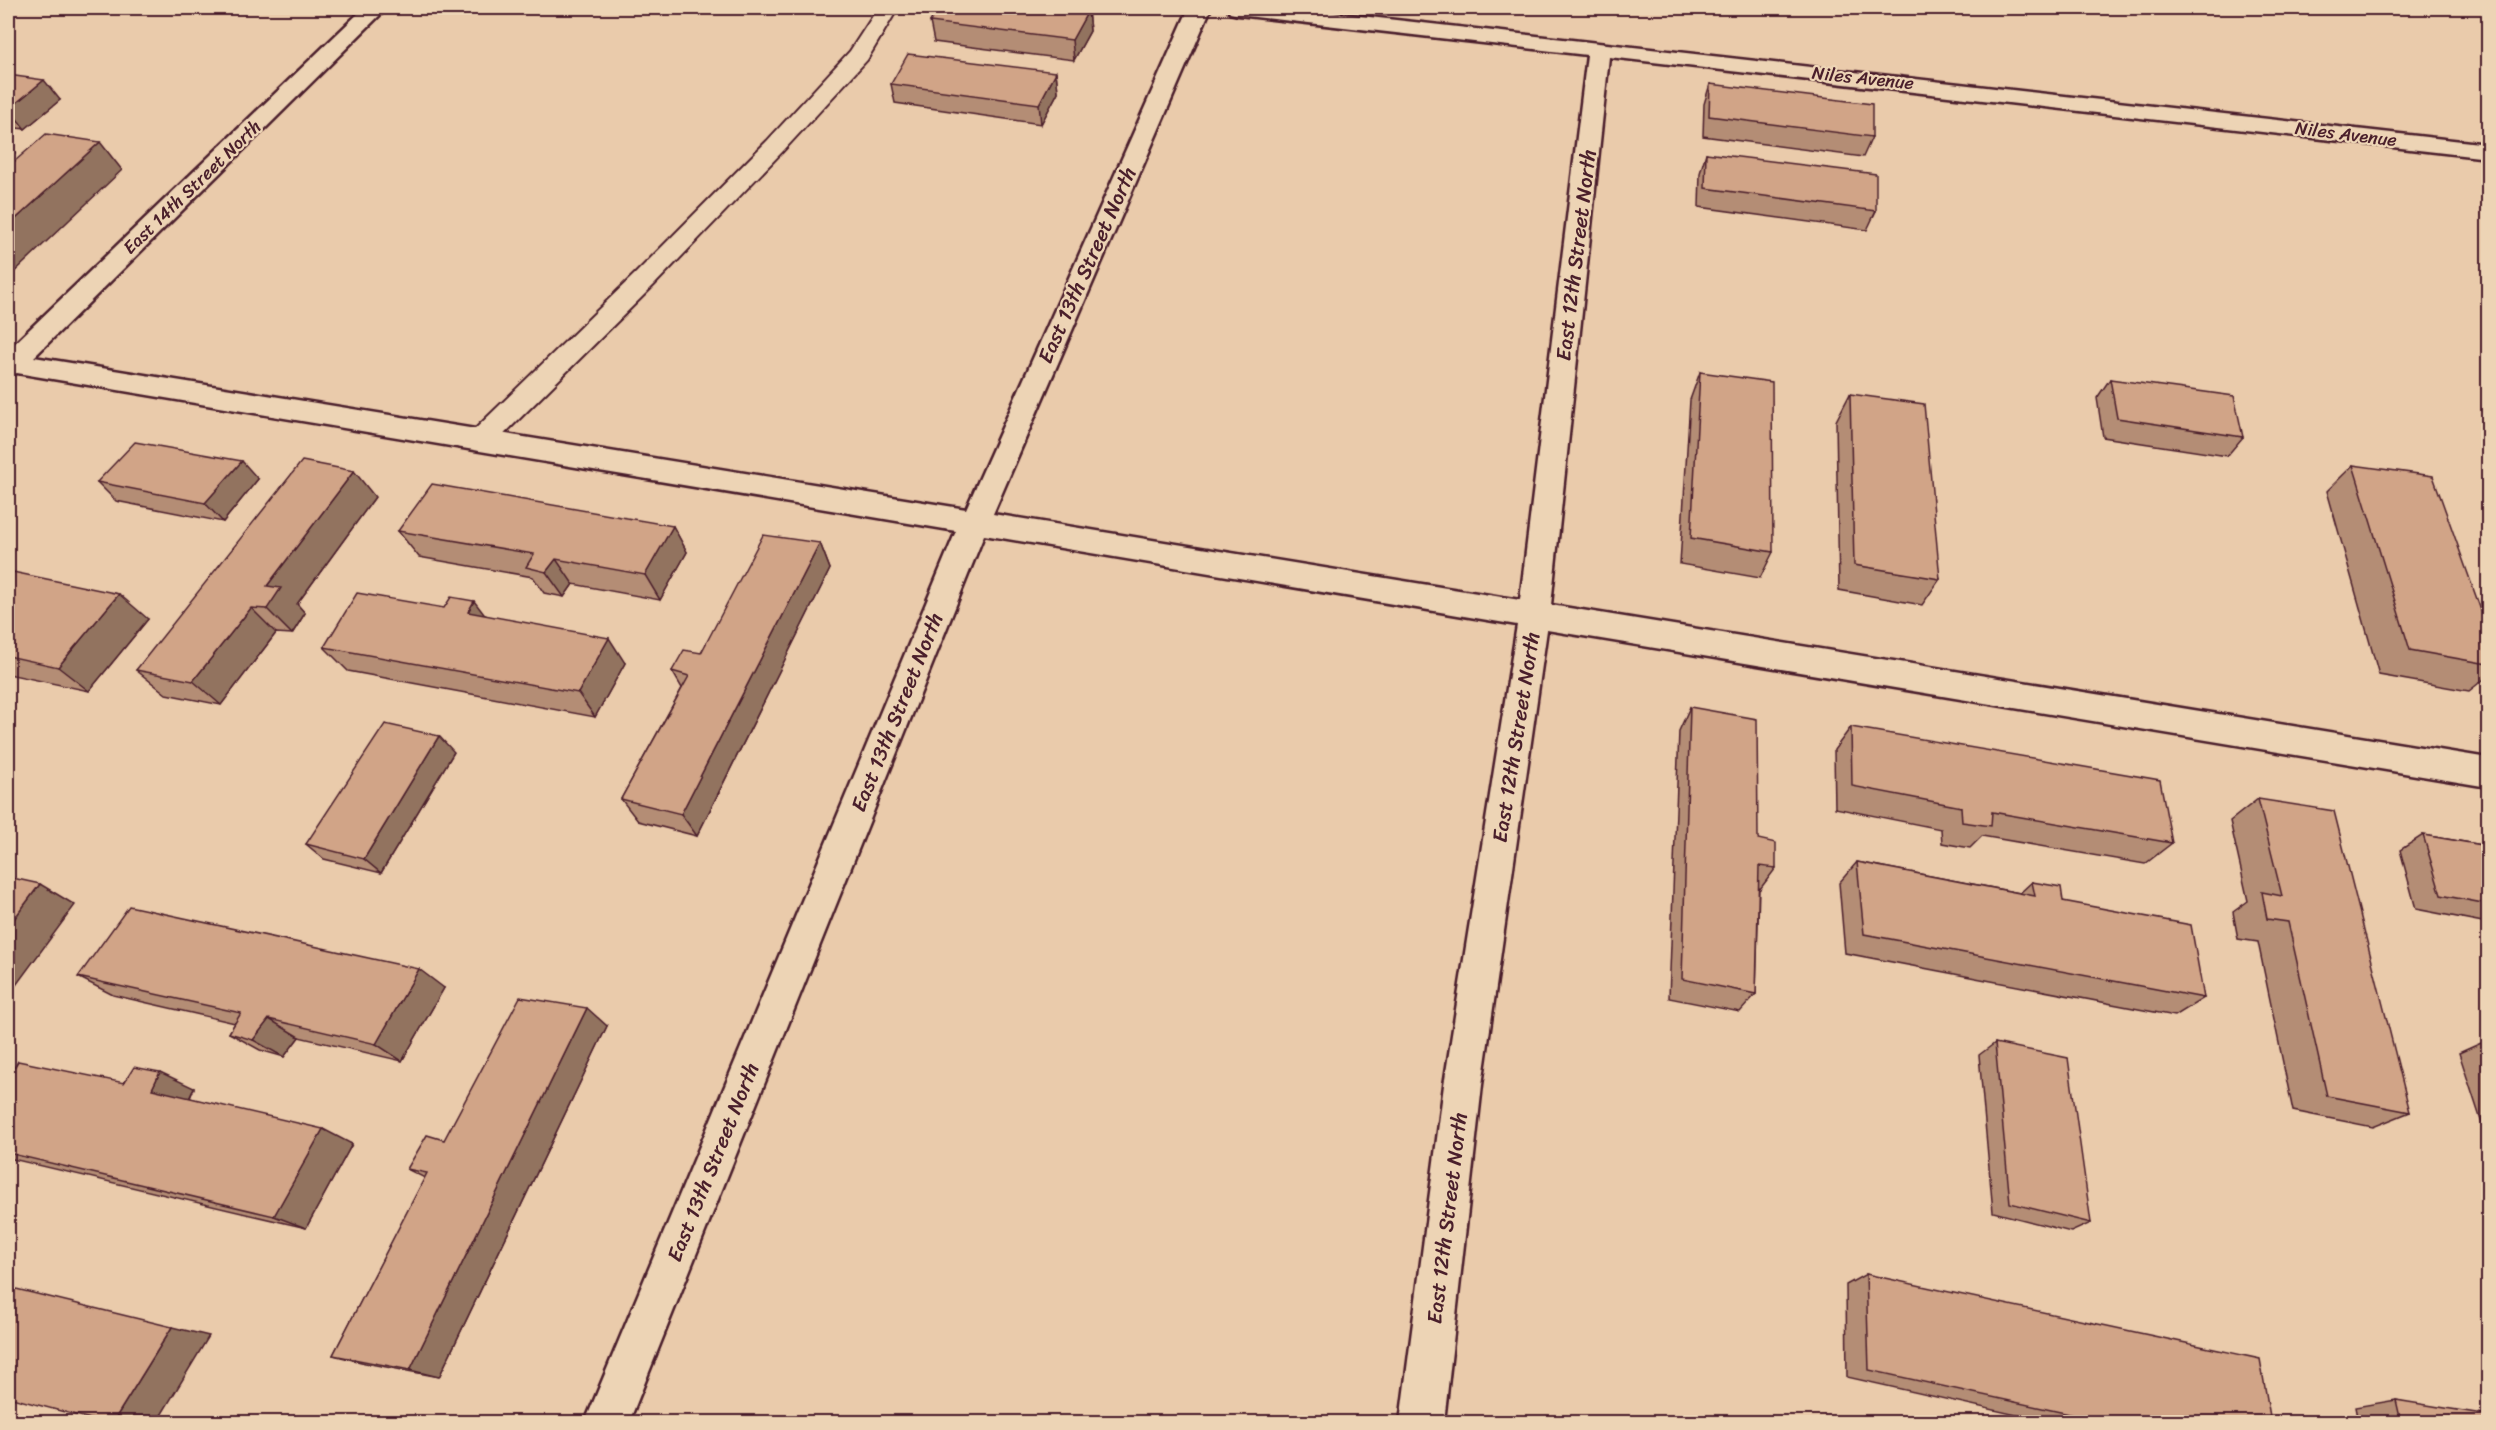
<svg xmlns="http://www.w3.org/2000/svg" width="2496" height="1430" font-family="Sriracha,sans-serif">
<rect width="100%" height="100%" fill="#eacbab"/>
<filter id="ink" filterUnits="userSpaceOnUse"><feTurbulence type="fractalNoise" baseFrequency=".0167" numOctaves="2"/><feDisplacementMap in="SourceGraphic" scale="12" xChannelSelector="R" yChannelSelector="G"/><feConvolveMatrix kernelMatrix="1 2 1 2 8 2 1 2 1" color-interpolation-filters="sRGB"/></filter>
<g filter="url(#ink)">
<g fill="none" stroke-linecap="round" stroke-linejoin="round">
<defs>
<polygon id="service" points="878,8 898,8 867,60 783,151 654,285 490,448 480,451 470,448 466,441 470,434 636,273 767,141 850,51"/>
<polygon id="minor" points="364,8 387,8 34,357 966,509 1189,8 1211,8 993,514 1520,600 1587,55 1238,15 1230,13 1227,8 1290,8 2488,144 2488,158 1609,57 1551,605 2488,758 2488,787 1547,630 1482,1085 1444,1422 1400,1422 1444,1085 1517,625 984,535 629,1422 585,1422 956,531 17,373 8,375 8,350"/>
</defs>
<!-- service casing -->
<use href="#service" stroke="#4a1f2b" stroke-width="4"/>
<!-- minor casing -->
<use href="#minor" stroke="#4a1f2b" stroke-width="5"/>
<!-- service -->
<use href="#service" fill="#edd4b5" fill-rule="evenodd"/>
<!-- minor -->
<use href="#minor" fill="#edd4b5" fill-rule="evenodd"/>
</g>
<!-- wall -->
<g fill="#b48d74" stroke="#4a1f2b" stroke-width="1.5">
<polygon points="1088,11 1090,31 1074,60 934,42 930,22"/>
<polygon points="1056,72 1058,92 1041,124 895,103 891,84"/>
<polygon points="8,75 60,100 25,129 8,127"/>
<polygon points="1710,84 1872,137 1863,157 1703,136 1704,104"/>
<polygon points="1706,153 1876,211 1867,230 1699,207 1700,173"/>
<polygon points="1700,372 1773,552 1760,578 1680,564 1690,400"/>
<polygon points="2110,379 2243,437 2227,456 2103,437 2097,398"/>
<polygon points="1850,394 1940,579 1922,605 1839,590 1836,421"/>
<polygon points="2353,465 2488,630 2488,676 2469,691 2379,675 2327,491"/>
<polygon points="258,479 223,522 116,501 97,482"/>
<polygon points="375,497 297,604 305,613 292,634 276,633 221,705 166,694 136,670"/>
<polygon points="673,526 687,552 660,600 573,584 564,597 544,593 533,577 419,557 398,531"/>
<polygon points="820,543 830,569 697,836 638,821 621,799 682,688 672,671 701,653"/>
<polygon points="8,571 148,619 89,691 8,674"/>
<polygon points="485,615 625,663 595,717 348,671 324,647"/>
<polygon points="1690,707 1758,839 1776,868 1760,889 1759,888 1756,994 1740,1012 1669,998 1679,731"/>
<polygon points="1851,727 2172,843 2145,864 1982,836 1970,848 1942,843 1941,829 1835,808 1834,750"/>
<polygon points="454,752 381,873 324,859 306,844"/>
<polygon points="2258,799 2410,1112 2373,1127 2293,1111 2258,942 2238,939 2233,912 2248,901 2230,821"/>
<polygon points="2423,835 2488,846 2488,923 2416,909 2400,850"/>
<polygon points="1857,862 2020,893 2032,882 2063,901 2204,998 2175,1016 1845,953 1839,883"/>
<polygon points="78,977 444,988 402,1061 299,1037 284,1057 260,1050 229,1033 235,1023 113,995"/>
<polygon points="607,1026 439,1377 365,1363 333,1355 425,1178 407,1169 444,1140"/>
<polygon points="2488,1040 2488,1142 2459,1053"/>
<polygon points="1995,1043 2091,1223 2071,1232 1993,1212 1979,1055"/>
<polygon points="8,1078 194,1088 190,1098 352,1144 306,1228 8,1158"/>
<polygon points="1866,1274 2271,1422 2048,1422 1847,1377 1846,1285"/>
<polygon points="2396,1400 2488,1422 2358,1422 2355,1407"/>
</g>
<!-- shaded-wall -->
<g fill="#92735e" stroke="#4a1f2b" stroke-width="1.5">
<polygon points="1088,11 1090,31 1074,60 1072,40"/>
<polygon points="1056,72 1058,92 1041,124 1039,104"/>
<polygon points="44,80 60,100 25,129 9,109"/>
<polygon points="100,142 122,170 8,278 8,226"/>
<polygon points="8,144 15,153 8,160"/>
<polygon points="242,461 258,479 223,522 205,503"/>
<polygon points="354,471 375,497 297,604 305,613 292,634 267,609 267,586"/>
<polygon points="673,526 687,552 660,600 645,575"/>
<polygon points="820,543 830,569 697,836 681,814"/>
<polygon points="556,559 573,584 564,597 546,572"/>
<polygon points="119,594 148,619 89,691 58,667"/>
<polygon points="474,601 493,626 468,612"/>
<polygon points="251,608 276,633 221,705 193,681"/>
<polygon points="609,638 625,663 595,717 578,693"/>
<polygon points="439,736 454,752 381,873 364,859"/>
<polygon points="40,884 75,905 8,996 8,927"/>
<polygon points="419,969 444,988 402,1061 376,1044"/>
<polygon points="587,1008 607,1026 439,1377 410,1370"/>
<polygon points="269,1019 299,1037 284,1057 253,1040"/>
<polygon points="160,1072 194,1088 186,1105 152,1089"/>
<polygon points="323,1129 352,1144 306,1228 274,1216"/>
<polygon points="172,1327 209,1336 157,1422 113,1422"/>
</g>
<!-- building -->
<g fill="#d1a487" stroke="#4a1f2b" stroke-width="1.5">
<polygon points="938,8 1056,8 1088,11 1072,40 930,22"/>
<polygon points="908,54 1056,72 1039,104 891,84"/>
<polygon points="8,75 44,80 9,109 8,109"/>
<polygon points="1710,84 1872,104 1872,137 1709,116"/>
<polygon points="46,134 100,142 8,226 8,167"/>
<polygon points="1706,153 1876,174 1876,211 1705,188"/>
<polygon points="1700,372 1772,382 1773,552 1691,538"/>
<polygon points="2110,379 2234,396 2243,437 2117,418"/>
<polygon points="1850,394 1924,404 1940,579 1854,565"/>
<polygon points="135,442 242,461 205,503 97,482"/>
<polygon points="302,461 354,471 267,586 281,588 267,609 251,608 193,681 136,670"/>
<polygon points="2353,465 2433,476 2488,630 2488,664 2410,650"/>
<polygon points="432,484 673,526 645,575 556,559 546,572 526,567 534,554 398,531"/>
<polygon points="763,535 820,543 681,814 621,799 689,676 672,671 684,650 701,653"/>
<polygon points="8,571 119,594 58,667 8,656"/>
<polygon points="357,593 444,608 451,597 474,601 468,612 609,638 578,693 324,647"/>
<polygon points="1690,707 1757,719 1758,839 1776,843 1776,868 1759,866 1756,994 1682,979"/>
<polygon points="385,724 439,736 364,859 306,844"/>
<polygon points="1851,727 2160,780 2172,843 1992,812 1991,826 1962,822 1961,807 1852,786"/>
<polygon points="2258,799 2334,811 2410,1112 2327,1096 2288,922 2267,919 2262,892 2282,896"/>
<polygon points="2423,835 2488,846 2488,904 2441,895"/>
<polygon points="1857,862 2035,896 2032,882 2061,887 2063,901 2191,925 2204,998 1864,934"/>
<polygon points="8,877 40,884 8,927"/>
<polygon points="129,906 419,969 376,1044 269,1019 253,1040 229,1033 241,1013 78,977"/>
<polygon points="520,997 587,1008 410,1370 333,1355 427,1173 407,1169 427,1135 444,1140"/>
<polygon points="1995,1043 2068,1058 2091,1223 2010,1203"/>
<polygon points="18,1061 124,1083 134,1067 160,1072 152,1089 323,1129 274,1216 8,1153 8,1078"/>
<polygon points="1866,1274 2260,1359 2271,1422 2093,1422 2092,1419 1869,1370"/>
<polygon points="8,1287 172,1327 113,1422 102,1422 8,1397"/>
<polygon points="2396,1400 2488,1415 2488,1422 2401,1422"/>
</g>
</g>
<g text-anchor="middle" dominant-baseline="central" stroke-width="4.5" stroke-linejoin="round" paint-order="stroke">
<!-- far-street labels -->
<g font-size="18" fill="#4a1f2b" stroke="#edd4b5">
<text transform="translate(1863 78) rotate(6)">Niles Avenue</text>
<text transform="translate(2346 134) rotate(7)">Niles Avenue</text>
<text transform="translate(192 187) rotate(-44)">East 14th Street North</text>
</g>
<!-- street labels -->
<g font-size="21" fill="#4a1f2b" stroke="#edd4b5">
<text transform="translate(1576 255) rotate(-83)">East 12th Street North</text>
<text transform="translate(1087 265) rotate(-66)">East 13th Street North</text>
<text transform="translate(897 712) rotate(-68)">East 13th Street North</text>
<text transform="translate(1516 737) rotate(-81)">East 12th Street North</text>
<text transform="translate(713 1162) rotate(-68)">East 13th Street North</text>
<text transform="translate(1447 1218) rotate(-83)">East 12th Street North</text>
</g>
</g>
<!-- margin -->
<rect width="2496" height="1430" fill="none" stroke="#edd4b5" stroke-width="30"/>
<rect x="15" y="15" width="2466" height="1400" fill="none" stroke="#4a1f2b" stroke-width="2" filter="url(#ink)"/>
</svg>
